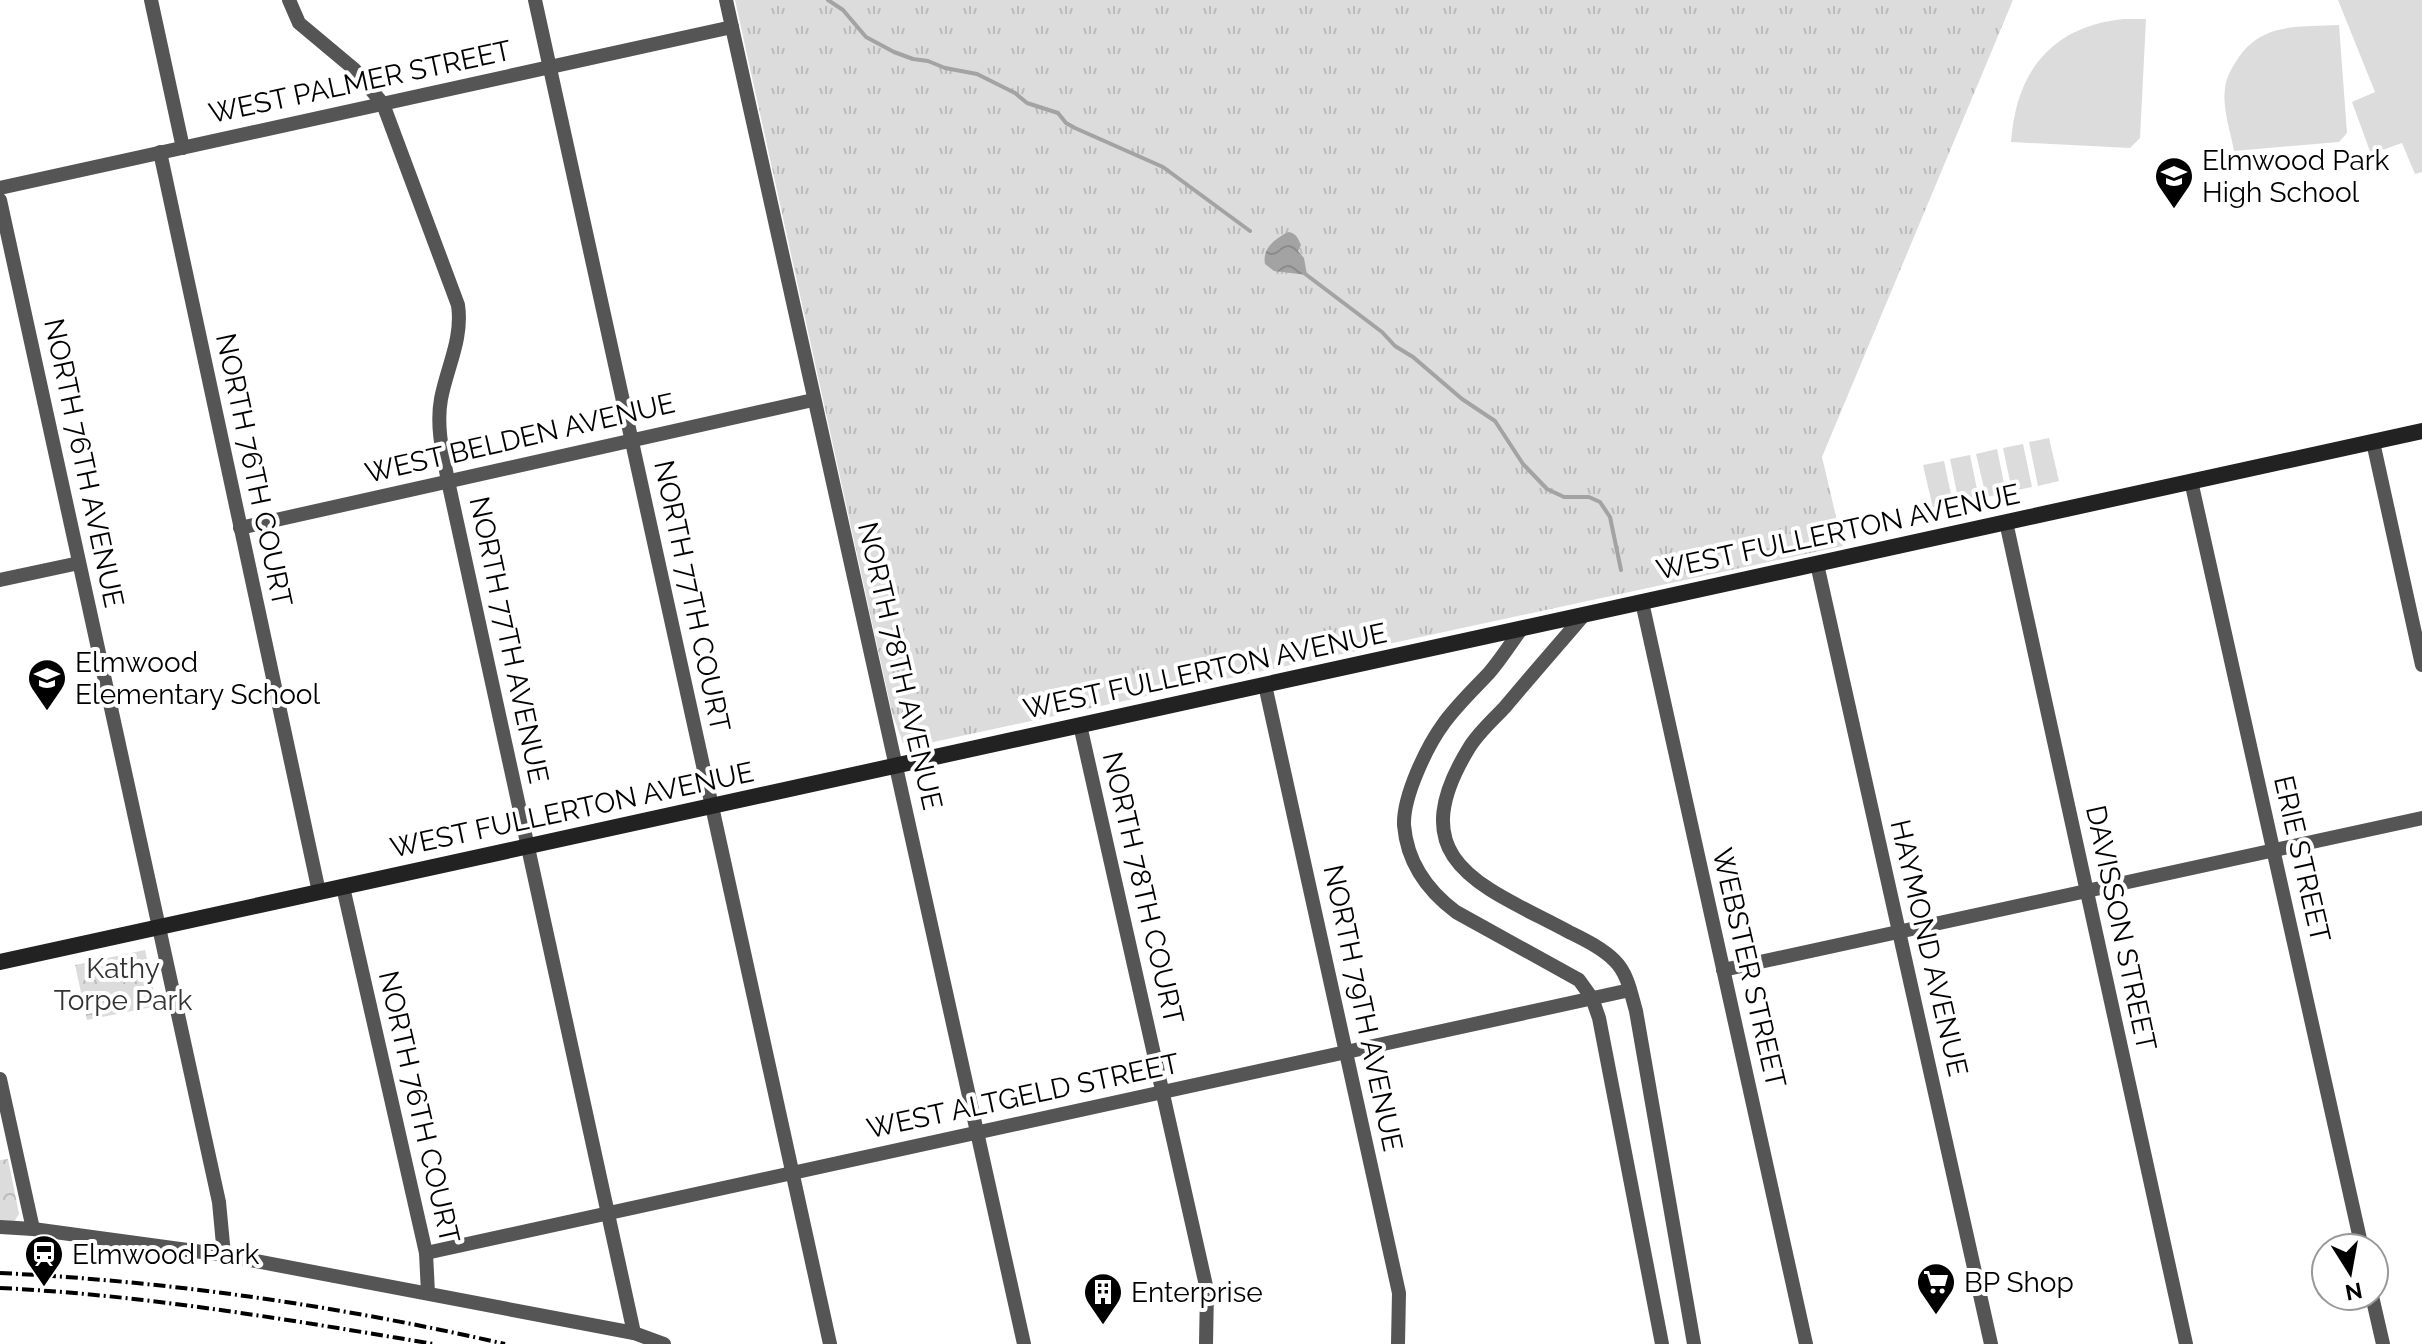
<svg xmlns="http://www.w3.org/2000/svg" width="2422" height="1344" font-family="Raleway,sans-serif">
<defs>
<pattern id="grass-tufts" width="24" height="20" patternUnits="userSpaceOnUse" patternTransform="scale(2)"><rect width="24" height="20" fill="#dcdcdc"/><path d="M3 7l-1-3M5 7V3M7 7l1-3M15 17l-1-3M17 17v-4M19 17l1-3" fill="none" stroke="#bbb"/></pattern>
<pattern id="park-crowns" width="20" height="18" patternUnits="userSpaceOnUse" patternTransform="scale(2)"><rect width="20" height="18" fill="#dcdcdc"/><path d="M2 6a3 3 0 1 1 6 0M12 15a3 3 0 1 1 6 0" fill="none" stroke="#bbb"/></pattern>
<pattern id="water-waves" width="16" height="10" patternUnits="userSpaceOnUse" patternTransform="scale(2)"><rect width="16" height="10" fill="#a3a3a3"/><path d="M0 5q4-4 8 0t8 0" fill="none" stroke="#8b8b8b"/></pattern>
</defs>
<rect width="100%" height="100%" fill="#fff"/>
<!-- grass -->
<polygon fill="url(#grass-tufts)" points="735,0 2013,0 1822,457 1843,546 915,746 903,743 892,713"/>
<!-- park -->
<g fill="url(#park-crowns)">
<polygon points="145,950 157,1006 87,1020 75,965"/>
<polygon points="8,1159 19,1214 14,1222 0,1224 0,1160"/>
</g>
<!-- garden -->
<g fill="#dcdcdc">
<polygon points="2338,0 2422,0 2422,172 2415,174 2402,143 2371,154 2352,102 2375,92"/>
<path d="M2124 19H2146L2140 138 2130 148 2011 142C2016 71 2052 26 2124 19Z"/>
<path d="M2339 25 2347 133 2339 142 2234 151C2231 133 2222 108 2225 89 2226 78 2231 69 2237 60 2261 22 2299 27 2339 25Z"/>
<polygon points="2049,438 2059,481 2038,486 2029,442"/>
<polygon points="2023,444 2032,487 2012,491 2003,448"/>
<polygon points="1997,449 2006,493 1986,497 1976,454"/>
<polygon points="1970,455 1979,499 1959,503 1950,459"/>
<polygon points="1944,461 1953,504 1933,508 1923,465"/>
</g>
<!-- water -->
<path fill="url(#water-waves)" d="M1288 232C1296 233 1298 238 1301 245L1298 251 1304 258 1307 275 1274 271 1265 264C1262 248 1275 239 1288 232Z"/>
<g fill="none" stroke-linecap="round" stroke-linejoin="round">
<!-- stream -->
<g stroke="#a3a3a3" stroke-width="4">
<polyline points="828,0 843,10 866,37 894,52 913,59 928,61 945,68 977,74 1015,93 1027,103 1058,113 1066,123 1075,128 1163,167 1250,231"/>
<polyline points="1304,273 1382,332 1395,346 1413,357 1462,399 1495,421 1523,464 1547,489 1564,497 1589,497 1600,502 1610,517 1621,570"/>
</g>
<!-- street -->
<g stroke="#555" stroke-width="14">
<polyline points="151,0 183,148"/>
<path d="M289 0 299 23 354 69 383 104 458 305C463 339 447 367 441 399 436 426 443 455 448 481L634 1333"/>
<polyline points="535,0 830,1344"/>
<polyline points="726,0 1024,1344"/>
<polyline points="160,152 319,892"/>
<polyline points="0,188 732,27"/>
<polyline points="0,200 219,1202 224,1255"/>
<polyline points="2373,442 2422,665"/>
<polyline points="2191,481 2362,1248"/>
<polyline points="2006,522 2186,1344"/>
<polyline points="240,528 813,400"/>
<polyline points="1817,564 1991,1344"/>
<polyline points="0,580 79,563"/>
<polyline points="1642,602 1806,1344"/>
<path d="M1584 615C1558 645 1531 676 1505 707 1493 720 1478 733 1469 748 1399 862 1483 886 1569 932 1585 940 1602 948 1615 961 1628 974 1631 994 1636 1011L1694 1344"/>
<path d="M1522 628C1511 643 1501 659 1489 673 1474 689 1457 705 1444 723 1427 746 1403 796 1404 825 1407 862 1428 891 1456 912L1579 980 1592 998 1599 1018 1662 1344"/>
<polyline points="1265,685 1399,1293 1398,1344"/>
<polyline points="1080,725 1207,1290 1206,1344"/>
<polyline points="343,887 426,1253 428,1293"/>
<polyline points="1723,970 2422,818"/>
<polyline points="0,1079 33,1229"/>
<polyline points="0,1227 33,1229 224,1255 634,1333 664,1344"/>
<polyline points="426,1253 1630,990"/>
<polyline points="2372,1296 2383,1344"/>
</g>
<!-- secondary -->
<polyline stroke="#222" stroke-width="16" points="0,962 2422,431"/>
<!-- rail -->
<g stroke="#000" stroke-width="4" stroke-dasharray="12 4 2 4" stroke-linecap="butt">
<path d="M0 1273C169 1281 340 1306 505 1344"/>
<path d="M0 1288C146 1295 290 1320 434 1344"/>
</g>
</g>
<!-- icons -->
<defs>
<symbol id="school-pin" viewBox="-11 -11 22 30"><path d="M0 17L-7.5 6A9.5 9.5 0 1 1 7.5 6Z" fill="#000" stroke="#fff"/><path d="M0-5L7-2L0 1L-7-2ZM-4 1L0 2.5L4 1V4Q0 6-4 4Z" fill="#fff"/></symbol>
<symbol id="station-pin" viewBox="-11 -11 22 30"><path d="M0 17L-7.5 6A9.5 9.5 0 1 1 7.5 6Z" fill="#000" stroke="#fff"/><path d="M-3-6H3Q5-6 5-4V2Q5 4 3 4L4.5 6H3L1.5 4h-3L-3 6H-4.5L-3 4Q-5 4-5 2V-4Q-5-6-3-6ZM-3.5-4v3h7v-3ZM-3.5 1v1.5H-2V1ZM2 1v1.5H3.5V1Z" fill="#fff"/></symbol>
<symbol id="supermarket-pin" viewBox="-11 -11 22 30"><path d="M0 17L-7.5 6A9.5 9.5 0 1 1 7.5 6Z" fill="#000" stroke="#fff"/><path d="M-6-5.5h2.5l.6 2H6L4.5 2H-2.5L-4.4-4H-6ZM-1.5 3.2a1.3 1.3 0 1 0 .1 0ZM3 3.2a1.3 1.3 0 1 0 .1 0Z" fill="#fff"/></symbol>
<symbol id="building-pin" viewBox="-11 -11 22 30"><path d="M0 17L-7.5 6A9.5 9.5 0 1 1 7.5 6Z" fill="#000" stroke="#fff"/><path d="M-4-6H4V6H1V3H-1V6H-4ZM-2.5-4.3h1.7v1.8h-1.7ZM.8-4.3h1.7v1.8H.8ZM-2.5-1h1.7V.8h-1.7ZM.8-1h1.7V.8H.8Z" fill="#fff"/></symbol>
</defs>
<g fill-rule="evenodd">
<use href="#school-pin" x="2152" y="154" width="44" height="60"/>
<use href="#school-pin" x="25" y="656" width="44" height="60"/>
<use href="#station-pin" x="22" y="1232" width="44" height="60"/>
<use href="#supermarket-pin" x="1914" y="1260" width="44" height="60"/>
<use href="#building-pin" x="1081" y="1270" width="44" height="60"/>
</g>
<g text-anchor="middle" dominant-baseline="central" stroke-width="8" stroke-linejoin="round" paint-order="stroke">
<!-- street labels -->
<g font-size="28" fill="#000" stroke="#fff">
<text transform="translate(360 82) rotate(-12)">WEST PALMER STREET</text>
<text transform="translate(520 438) rotate(-13)">WEST BELDEN AVENUE</text>
<text transform="translate(84 463) rotate(78)">NORTH 76TH AVENUE</text>
<text transform="translate(254 470) rotate(78)">NORTH 76TH COURT</text>
<text transform="translate(1838 532) rotate(-12)">WEST FULLERTON AVENUE</text>
<text transform="translate(692 596) rotate(78)">NORTH 77TH COURT</text>
<text transform="translate(509 640) rotate(78)">NORTH 77TH AVENUE</text>
<text transform="translate(900 666) rotate(77)">NORTH 78TH AVENUE</text>
<text transform="translate(1205 671) rotate(-12)">WEST FULLERTON AVENUE</text>
<text transform="translate(572 810) rotate(-12)">WEST FULLERTON AVENUE</text>
<text transform="translate(2302 859) rotate(77)">ERIE STREET</text>
<text transform="translate(1143 888) rotate(77)">NORTH 78TH COURT</text>
<text transform="translate(2121 928) rotate(78)">DAVISSON STREET</text>
<text transform="translate(1929 948) rotate(77)">HAYMOND AVENUE</text>
<text transform="translate(1749 968) rotate(77)">WEBSTER STREET</text>
<text transform="translate(1363 1008) rotate(78)">NORTH 79TH AVENUE</text>
<text transform="translate(1023 1096) rotate(-12)">WEST ALTGELD STREET</text>
<text transform="translate(419 1107) rotate(77)">NORTH 76TH COURT</text>
</g>
<!-- poi labels -->
<g font-size="28" fill="#000" stroke="#fff" text-anchor="start">
<text x="2202" y="160">Elmwood Park<tspan x="2202" dy="32">High School</tspan></text>
<text x="75" y="662">Elmwood<tspan x="75" dy="32">Elementary School</tspan></text>
<text x="72" y="1254">Elmwood Park</text>
<text x="1964" y="1282">BP Shop</text>
<text x="1131" y="1292">Enterprise</text>
</g>
<!-- park labels -->
<g font-size="28" fill="#333" stroke="#fff">
<text x="123" y="968">Kathy<tspan x="123" dy="32">Torpe Park</tspan></text>
</g>
</g>
<!-- north arrow -->
<g transform="translate(2350 1272) rotate(169)"><circle r="38" fill="#ffffff" stroke="#999999" stroke-width="2"/>
<path d="M0-6L14 30L0 20L-14 30Z" fill="#000000"/>
<text y="-12" font-size="22" font-weight="bold" text-anchor="middle" fill="#000000">N</text>
</g>
</svg>
